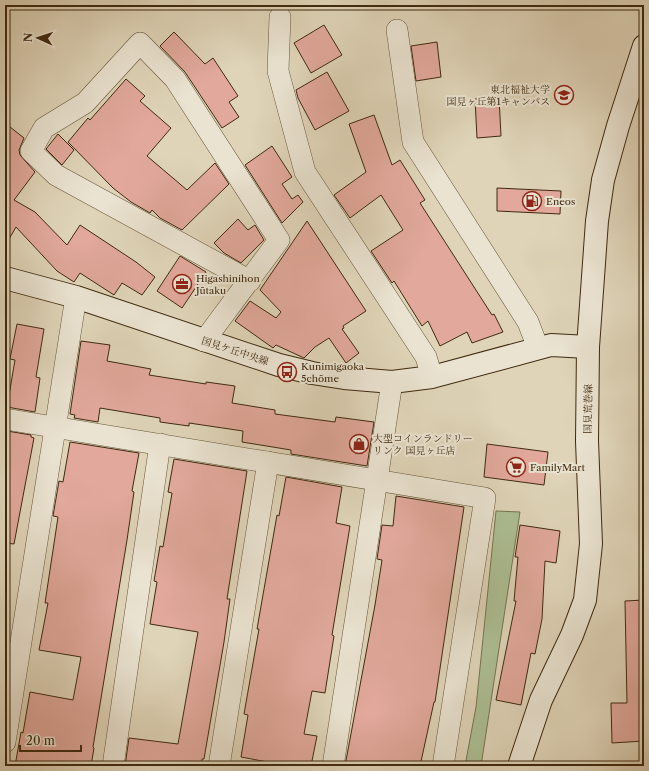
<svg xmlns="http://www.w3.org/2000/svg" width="649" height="771" font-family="'Libre Caslon Text','Noto Serif JP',serif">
<rect width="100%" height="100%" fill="#dfd4b8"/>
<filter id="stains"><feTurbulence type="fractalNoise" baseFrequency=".005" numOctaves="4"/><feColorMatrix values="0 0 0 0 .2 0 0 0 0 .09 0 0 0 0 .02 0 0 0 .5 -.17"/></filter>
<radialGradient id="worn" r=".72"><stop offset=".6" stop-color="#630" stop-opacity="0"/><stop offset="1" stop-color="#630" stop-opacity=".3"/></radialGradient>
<!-- green -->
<polygon fill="#acbe93" stroke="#767451" points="496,511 520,512 481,766 465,766 476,707"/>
<!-- building -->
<g fill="#e1a89b" stroke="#3f2a0f">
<polygon points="324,25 342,55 311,73 294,43"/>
<polygon points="174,32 205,64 213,58 238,96 229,102 239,117 222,128 185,72 160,46"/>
<polygon points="437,42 441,77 416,81 411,46"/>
<polygon points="327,72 349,111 315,130 298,98 296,90"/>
<polygon points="126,79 145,96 140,101 171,128 147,156 187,190 215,163 229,184 182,230 160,218 152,210 150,213 131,202 113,188 68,142 88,118 90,120"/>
<polygon points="499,97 501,136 477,138 475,99"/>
<polygon points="374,115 392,165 400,160 425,200 420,203 492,315 494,314 503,332 472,343 467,332 440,346 428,321 422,326 394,281 392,283 371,251 403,230 381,195 350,218 334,195 366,172 349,124"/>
<polygon points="5,123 24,138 19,150 20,155 35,172 14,200 35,212 67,245 80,225 136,262 155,277 142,295 122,283 114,295 80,273 74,282 57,271 16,227 5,246"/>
<polygon points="58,134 74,150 62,165 46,149"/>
<polygon points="272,146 292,177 282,184 292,199 298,195 303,202 282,223 245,165"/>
<polygon points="497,188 561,191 560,214 497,211"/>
<polygon points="238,219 248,230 255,225 264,240 241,263 224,253 214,243"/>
<polygon points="307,221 366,311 343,326 344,328 342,329 359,353 346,363 329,338 315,347 304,358 276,345 273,348 235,321 250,301 276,318 281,312 260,290"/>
<polygon points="180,256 206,272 182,308 157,291"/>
<polygon points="17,324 44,329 36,377 40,378 35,412 7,407 15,360 10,359"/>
<polygon points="81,341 110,345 107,361 151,369 149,375 206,384 206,382 235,386 232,403 275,410 275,414 335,422 336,417 374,422 367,466 291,454 291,450 242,442 243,431 189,423 189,426 160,422 160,418 100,408 98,422 74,418 75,415 70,414"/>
<polygon points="7,431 31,435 31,437 34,438 14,544 5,543 5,441"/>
<polygon points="70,442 139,453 132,491 134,492 127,540 93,747 94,748 91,766 15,766 21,732 23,733 30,692 73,700 81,657 39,650 48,603 45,603 58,517 53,516 59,481 63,482"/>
<polygon points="487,444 548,452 544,485 484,477"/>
<polygon points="174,459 247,471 227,599 230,599 224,642 204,759 202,759 201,766 125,766 129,738 178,744 198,632 150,624 157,582 154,581 160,546 163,547 172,493 168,492"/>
<polygon points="286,477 342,487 336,523 350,526 332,635 334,636 325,693 312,691 304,734 317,736 311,766 289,766 241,757 248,715 244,714 259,629 257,629 277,515 279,516"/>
<polygon points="396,496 464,507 435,702 434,702 420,766 345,766 375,605 382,560 377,559 382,525 393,526"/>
<polygon points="520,525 560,531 556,563 545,561 542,619 535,654 531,653 521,705 496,700 516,601 514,601 518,557 515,557"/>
<polygon points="644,600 644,741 612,743 611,703 627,703 625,601"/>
</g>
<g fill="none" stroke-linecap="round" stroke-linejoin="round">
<defs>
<g id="street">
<polyline points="280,17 278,71 305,172 426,357 432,377"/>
<polyline points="397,30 413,142 528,322 538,348"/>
<polyline points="204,341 279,240 175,79 140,43 85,103 44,128 31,151 56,175 250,281"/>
<polyline points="5,419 485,498 443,766"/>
<polyline points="5,742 76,297"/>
<polyline points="113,766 160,444"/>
<polyline points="219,766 268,462"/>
<polyline points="333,766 392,382"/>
</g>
<g id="secondary">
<polyline points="5,278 76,297 279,365 312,373 344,378 392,382 432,377 551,345 588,347"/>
<polyline points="519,766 541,700 572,635 585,600 591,544 587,441 588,347 597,221 603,180 618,126 644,46"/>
</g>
</defs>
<!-- street casing -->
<use href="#street" stroke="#675439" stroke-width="22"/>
<!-- secondary casing -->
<use href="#secondary" stroke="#3f2a0f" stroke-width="24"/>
<!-- street -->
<use href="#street" stroke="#eae3d1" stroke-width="21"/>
<!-- secondary -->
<use href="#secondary" stroke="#eae3d1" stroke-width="22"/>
</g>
<!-- icons -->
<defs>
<symbol id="university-ring" viewBox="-11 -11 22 22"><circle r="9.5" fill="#eae3d1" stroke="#8f2418" stroke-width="1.5"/><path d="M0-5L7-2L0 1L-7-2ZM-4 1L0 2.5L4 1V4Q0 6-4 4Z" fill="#8f2418"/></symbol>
<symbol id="fuel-ring" viewBox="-11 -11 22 22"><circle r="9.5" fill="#eae3d1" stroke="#8f2418" stroke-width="1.5"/><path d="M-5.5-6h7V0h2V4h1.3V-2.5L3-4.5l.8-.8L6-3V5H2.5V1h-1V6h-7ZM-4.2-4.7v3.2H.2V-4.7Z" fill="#8f2418"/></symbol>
<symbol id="office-ring" viewBox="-11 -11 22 22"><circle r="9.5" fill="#eae3d1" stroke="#8f2418" stroke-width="1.5"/><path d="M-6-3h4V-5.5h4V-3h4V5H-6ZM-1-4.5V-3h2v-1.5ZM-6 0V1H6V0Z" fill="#8f2418"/></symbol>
<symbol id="bus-ring" viewBox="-11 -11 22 22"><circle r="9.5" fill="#eae3d1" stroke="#8f2418" stroke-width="1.5"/><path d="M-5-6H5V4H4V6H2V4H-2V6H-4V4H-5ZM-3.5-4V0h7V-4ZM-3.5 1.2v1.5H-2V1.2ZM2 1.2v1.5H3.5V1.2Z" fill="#8f2418"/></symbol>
<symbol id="shop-ring" viewBox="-11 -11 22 22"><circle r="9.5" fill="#eae3d1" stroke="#8f2418" stroke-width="1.5"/><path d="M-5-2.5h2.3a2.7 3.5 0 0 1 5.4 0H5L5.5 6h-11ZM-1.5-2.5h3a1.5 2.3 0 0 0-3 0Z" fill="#8f2418"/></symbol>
<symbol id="supermarket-ring" viewBox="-11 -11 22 22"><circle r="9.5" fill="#eae3d1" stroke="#8f2418" stroke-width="1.5"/><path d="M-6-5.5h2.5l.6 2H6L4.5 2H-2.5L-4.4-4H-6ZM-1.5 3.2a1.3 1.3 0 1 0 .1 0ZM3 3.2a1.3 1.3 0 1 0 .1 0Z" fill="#8f2418"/></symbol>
</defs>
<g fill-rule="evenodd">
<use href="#university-ring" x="553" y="84" width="22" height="22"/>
<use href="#fuel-ring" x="521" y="190" width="22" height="22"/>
<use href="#office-ring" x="171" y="273" width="22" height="22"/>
<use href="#bus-ring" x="276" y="361" width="22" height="22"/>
<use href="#shop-ring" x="348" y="433" width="22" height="22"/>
<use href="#supermarket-ring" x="505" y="456" width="22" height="22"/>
</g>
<g text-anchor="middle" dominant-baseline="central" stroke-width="4" stroke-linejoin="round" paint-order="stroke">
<!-- poi labels -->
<g font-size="10" fill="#3f2a0f" stroke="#eae3d1" text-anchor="start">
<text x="550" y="89" text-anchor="end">東北福祉大学<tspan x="550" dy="12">国見ヶ丘第1キャンパス</tspan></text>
<text x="546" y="201">Eneos</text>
<text x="196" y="278">Higashinihon<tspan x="196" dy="12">Jūtaku</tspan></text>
<text x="301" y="366">Kunimigaoka<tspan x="301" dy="12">5chōme</tspan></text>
<text x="373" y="438">大型コインランドリー<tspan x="373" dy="12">リンク 国見ヶ丘店</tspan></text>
<text x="530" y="467">FamilyMart</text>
</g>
<!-- street labels -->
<g font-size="10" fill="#3f2a0f" stroke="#eae3d1">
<text transform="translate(235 351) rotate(18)">国見ケ丘中央線</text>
<text transform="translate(588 409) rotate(-89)">国見荒巻線</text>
</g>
</g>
<!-- margin -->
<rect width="649" height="771" fill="none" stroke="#dfd4b8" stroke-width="20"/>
<rect x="6" y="6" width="637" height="759" fill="none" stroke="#3f2a0f" stroke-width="2"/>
<rect x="10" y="10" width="629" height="751" fill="none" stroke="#3f2a0f"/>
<!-- north arrow -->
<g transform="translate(38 38) rotate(273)" stroke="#eae3d1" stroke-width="3" paint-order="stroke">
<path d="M0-3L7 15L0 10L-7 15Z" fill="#3f2a0f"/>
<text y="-6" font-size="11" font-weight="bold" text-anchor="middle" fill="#3f2a0f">N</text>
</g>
<!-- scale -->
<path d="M20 745v6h61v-6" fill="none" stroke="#3f2a0f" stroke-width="2"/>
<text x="26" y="745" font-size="12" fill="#3f2a0f" stroke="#eae3d1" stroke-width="3" paint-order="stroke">20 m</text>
<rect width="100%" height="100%" filter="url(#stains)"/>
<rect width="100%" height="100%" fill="url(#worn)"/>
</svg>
